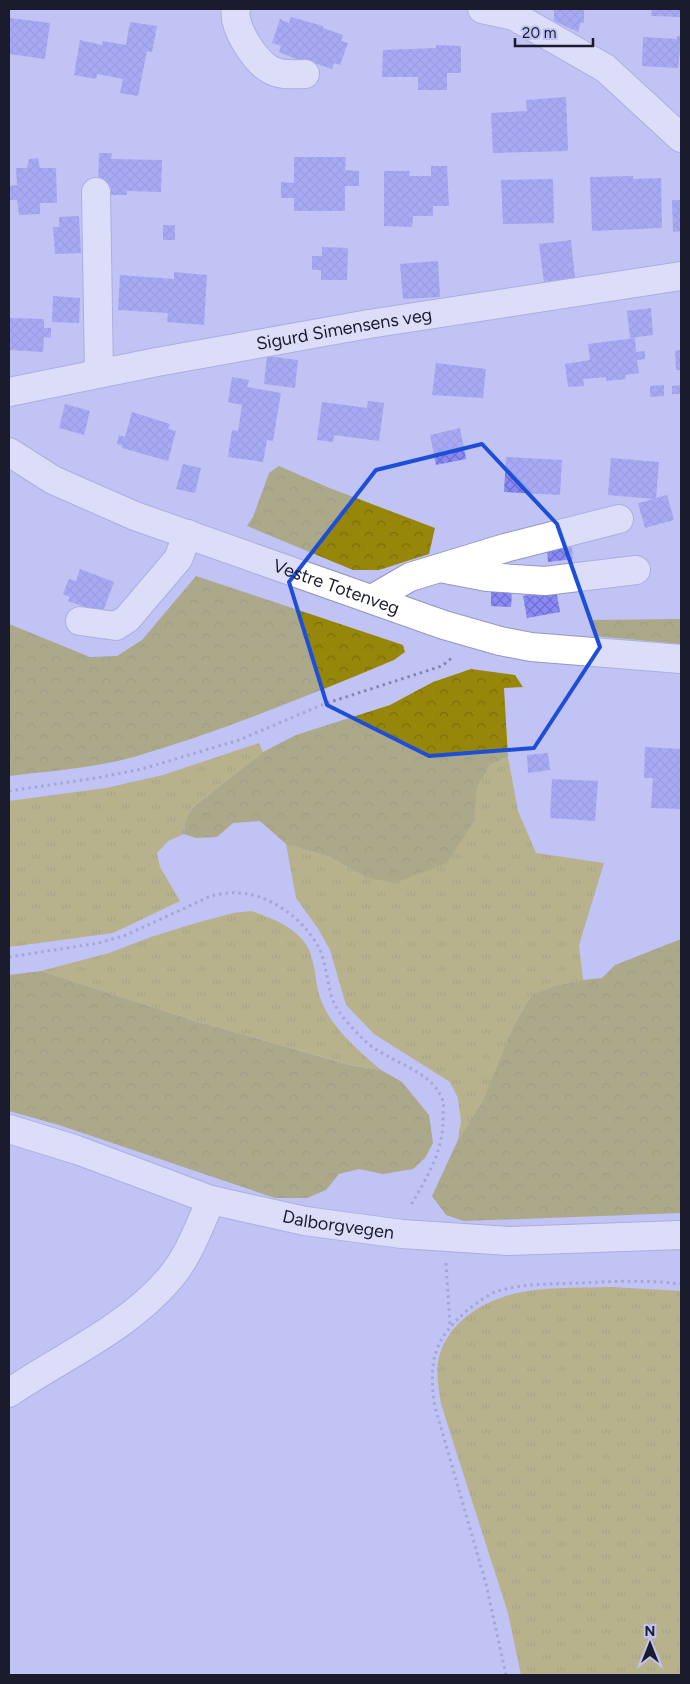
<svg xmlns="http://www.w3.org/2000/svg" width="690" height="1684" font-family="Figtree,sans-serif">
<defs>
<pattern id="grass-tufts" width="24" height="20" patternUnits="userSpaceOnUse" patternTransform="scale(1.25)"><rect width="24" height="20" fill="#ad9d0d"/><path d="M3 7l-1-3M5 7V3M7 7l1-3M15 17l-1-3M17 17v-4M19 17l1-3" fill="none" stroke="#8c7f0d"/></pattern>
<pattern id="forest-crowns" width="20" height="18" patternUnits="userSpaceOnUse" patternTransform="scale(1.25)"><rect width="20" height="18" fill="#96870a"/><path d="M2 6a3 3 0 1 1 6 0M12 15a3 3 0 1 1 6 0" fill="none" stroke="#7a6e0b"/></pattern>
<pattern id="building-cross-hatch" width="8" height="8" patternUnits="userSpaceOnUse" patternTransform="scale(1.25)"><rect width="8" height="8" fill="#8989f7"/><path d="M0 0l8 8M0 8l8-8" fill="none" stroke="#6f6fc8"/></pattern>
</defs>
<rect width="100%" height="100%" fill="#c0c3f4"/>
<!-- grass -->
<g fill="url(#grass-tufts)">
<polygon points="259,743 263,752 192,808 185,821 184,834 168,841 157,853 160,867 180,901 113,933 9,947 9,801 106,788 163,775"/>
<polygon points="508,757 518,811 536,853 604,863 579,945 583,980 554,986 531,995 511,1031 482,1102 458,1140 461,1121 458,1098 450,1082 374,1034 346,1005 330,950 319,930 296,898 286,844 330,857 365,877 474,821 476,787 490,765"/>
<path d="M251 911C275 919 306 931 312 959 316 972 316 988 321 1000 332 1029 358 1050 381 1070L351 1065 195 1021 41 971 109 953 151 937 189 925 233 913Z"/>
<path d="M612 1287 681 1291V1675H521L508 1613 441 1404C439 1390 436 1376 438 1362 447 1317 494 1294 536 1290 561 1287 587 1288 612 1287Z"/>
</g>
<!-- forest -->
<g fill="url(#forest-crowns)">
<polygon points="279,466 327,487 435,528 429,554 379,570 353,570 247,526 253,517 269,473"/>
<path d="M196 576 403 645 405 652 394 660C310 695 224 730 137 756 95 768 51 771 9 776V624L90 657 117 656 142 640Z"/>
<polygon points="681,619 681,644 594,636 591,620"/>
<polygon points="471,669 515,675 523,687 504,688 508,757 490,765 477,787 474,821 447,863 395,883 365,877 330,857 286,844 260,821 233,823 217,837 196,838 184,834 185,821 192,808 263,752 296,735 390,705 433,682"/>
<polygon points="681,939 681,1213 464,1221 446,1215 432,1196 458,1140 482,1102 511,1031 531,995 554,986 583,980 602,978 615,965"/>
<polygon points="41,971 195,1021 350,1065 381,1070 402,1082 429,1115 433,1143 425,1158 413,1169 383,1174 359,1169 339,1174 326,1190 307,1198 275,1198 59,1125 9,1111 9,975"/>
</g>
<!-- building -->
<g fill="url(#building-cross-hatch)">
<polygon points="554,9 584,9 584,23 581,22 578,32 554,21"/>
<polygon points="652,9 681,9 681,17 651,16"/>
<polygon points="291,17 323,26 323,28 343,35 341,41 348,43 340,65 334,63 332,69 311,62 311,65 279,52 281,46 272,43 280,19 289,23"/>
<polygon points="10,18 50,23 45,59 9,54"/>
<polygon points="130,22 157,26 152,52 147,51 138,96 120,93 123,79 97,74 96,79 74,75 80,40 102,45 103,41 126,45"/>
<polygon points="677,36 681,36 678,68 642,66 643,37 677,39"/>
<polygon points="436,45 461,46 461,73 447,73 447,90 418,90 418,77 382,77 383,50 436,48"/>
<polygon points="566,97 568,151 493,153 491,113 527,111 526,100"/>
<polygon points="99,153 112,153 111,159 162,160 161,192 127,191 127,195 111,195 111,187 98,187"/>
<polygon points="294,157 346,157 345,170 359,171 359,186 345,186 345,211 294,211 294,198 281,198 281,182 294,183"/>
<polygon points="38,158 40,168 56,168 57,203 40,203 40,214 19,215 17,200 9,200 9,186 17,185 16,168 27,168 29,159"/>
<polygon points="431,166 447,166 449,206 433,206 433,216 413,216 412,227 384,226 384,171 410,171 409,176 431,176"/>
<polygon points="633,176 633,179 661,178 662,228 592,231 590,177"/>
<polygon points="553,179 554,223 503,224 501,180"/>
<polygon points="672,200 681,200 681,231 673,232"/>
<polygon points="79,216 81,253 55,254 53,227 59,227 59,217"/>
<rect x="163" y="225" width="12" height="15"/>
<polygon points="571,240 575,278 544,282 539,244"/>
<polygon points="322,247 348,248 347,280 321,280 321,270 312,270 312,256 322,256"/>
<polygon points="438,261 440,297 403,299 400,264"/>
<polygon points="174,272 207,275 204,325 167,322 168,313 118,310 120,275 174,279"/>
<polygon points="53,296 80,298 79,323 52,322"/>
<polygon points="651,308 653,335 630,338 627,311"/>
<polygon points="9,318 44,319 44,328 51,328 51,338 44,337 43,352 9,350"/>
<polygon points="635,338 636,352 645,351 645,359 637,360 639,373 625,375 626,379 606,381 606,377 583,379 584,386 568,387 565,364 590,360 588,344"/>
<polygon points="681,350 681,370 676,370 675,351"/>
<polygon points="267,356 298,360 295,388 264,384"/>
<polygon points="436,363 486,369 483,398 432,395"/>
<polygon points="232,377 249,380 247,387 281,393 273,441 267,440 263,462 228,457 232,430 238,431 242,405 228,402"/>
<polygon points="664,385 664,396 650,397 650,386"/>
<polygon points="681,385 681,394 672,394 672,386"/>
<polygon points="368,401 384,403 379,441 334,435 333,442 317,440 322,402 367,408"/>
<polygon points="65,404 90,411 84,435 59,428"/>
<polygon points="132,412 170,424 168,429 176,431 168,461 122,448 123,446 117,444 119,435 125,437"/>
<polygon points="460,428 466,459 436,465 430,435"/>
<polygon points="506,457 562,460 560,495 504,492"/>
<polygon points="611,458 659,462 656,498 667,495 674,520 645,528 638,503 654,499 608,495"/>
<polygon points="183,464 201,468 195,493 176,489"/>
<polygon points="572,547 573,559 548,562 547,550"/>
<polygon points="80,569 114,582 102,614 83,611 85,607 68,601 70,597 63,594 69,579 76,581"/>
<polygon points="556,589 560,612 527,618 523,596"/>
<polygon points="491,591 512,591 511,607 491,606"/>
<polygon points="645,747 681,749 681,809 651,808 653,778 644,778"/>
<polygon points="548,753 550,770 528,773 527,755"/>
<polygon points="552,779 598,781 595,821 550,818"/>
</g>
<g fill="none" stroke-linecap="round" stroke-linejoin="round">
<defs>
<g id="minor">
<path d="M236 9C232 26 255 62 271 70 282 76 293 74 305 74"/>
<polyline points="482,9 514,16 605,68 681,138"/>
<polyline points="96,192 99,373"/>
<path id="s1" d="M9 392 157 362 369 324 681 276"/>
<path id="s2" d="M9 452 53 480 135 516 444 625 500 641 531 647 681 659"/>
<polyline points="445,569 487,577 545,581 636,570"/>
<polyline points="372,599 410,577 505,548 619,519"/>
<polyline points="80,621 116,626 127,619 178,559 188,534"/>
<path id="s3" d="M9 1129 77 1150 211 1200 305 1221 402 1234 509 1241 681 1235"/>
<path d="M9 1393C63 1356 127 1329 170 1278 189 1256 199 1226 211 1200"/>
</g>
</defs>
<!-- minor casing -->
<use href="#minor" stroke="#9396c5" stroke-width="30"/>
<!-- path -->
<g stroke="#8385ab" stroke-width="3" stroke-dasharray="2.5 4" stroke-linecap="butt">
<polyline points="9,791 96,778 142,769 239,740 324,704 442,666 454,656"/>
<path d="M9 957 99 943 126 935 211 896C219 894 228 892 237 893 269 893 305 920 319 948 327 965 327 986 334 1003 340 1016 353 1029 363 1039 385 1062 432 1068 443 1101 444 1105 443 1111 443 1116 444 1151 427 1177 410 1207"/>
<polyline points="446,1263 450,1325"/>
<path d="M506 1675 486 1584 435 1407C428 1363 433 1338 469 1309 477 1303 488 1294 498 1291 524 1283 554 1284 582 1283 615 1281 648 1280 681 1284"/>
</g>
<!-- minor -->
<use href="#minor" stroke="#fff" stroke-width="28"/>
</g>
<!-- marked area -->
<path d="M0 0H690V1684H0ZM482 444 557 524 600 647 534 748 429 756 327 705 289 582 376 470Z" fill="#c0c3f4" fill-opacity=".55" fill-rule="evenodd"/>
<path fill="none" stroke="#1d4ed8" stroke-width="4" stroke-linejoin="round" d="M482 444 557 524 600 647 534 748 429 756 327 705 289 582 376 470Z"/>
<g text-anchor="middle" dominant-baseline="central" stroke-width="4" stroke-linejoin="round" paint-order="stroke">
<!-- street labels -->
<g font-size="18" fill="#1a1b2d" stroke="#c0c3f4">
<text stroke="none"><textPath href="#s1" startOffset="341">Sigurd Simensens veg</textPath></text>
<text stroke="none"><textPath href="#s2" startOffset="355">Vestre Totenveg</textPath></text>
<text stroke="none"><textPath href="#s3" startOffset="344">Dalborgvegen</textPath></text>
</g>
</g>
<!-- border -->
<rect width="690" height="1684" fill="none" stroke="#1a1b2d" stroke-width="20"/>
<!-- north arrow -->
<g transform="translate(650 1644)" stroke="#c0c3f4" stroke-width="4" paint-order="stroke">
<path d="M0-4L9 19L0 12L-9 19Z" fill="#1a1b2d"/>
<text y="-8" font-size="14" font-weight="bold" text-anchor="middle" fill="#1a1b2d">N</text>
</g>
<!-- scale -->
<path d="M515 38v8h78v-8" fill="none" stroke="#1a1b2d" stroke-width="2.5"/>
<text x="522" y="38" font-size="15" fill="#1a1b2d" stroke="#c0c3f4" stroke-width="4" paint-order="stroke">20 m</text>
</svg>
